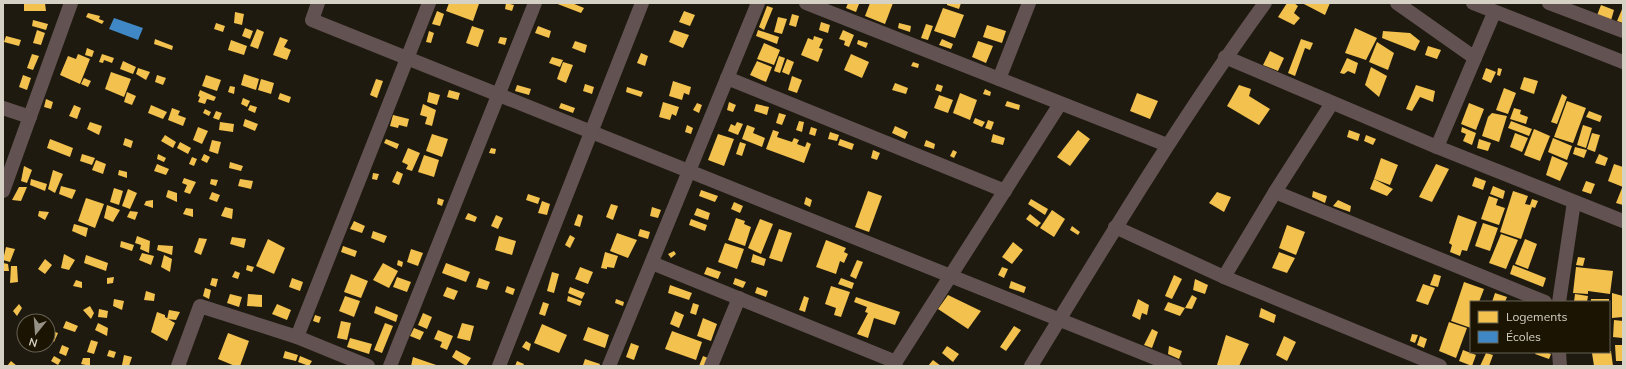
<svg xmlns="http://www.w3.org/2000/svg" width="1626" height="369" font-family="Mulish,sans-serif">
<rect width="100%" height="100%" fill="#1e1a10"/>
<!-- homes -->
<g fill="#f2c14e">
<polygon points="24,3 45,3 46,11 24,11"/>
<polygon points="449,3 476,3 479,4 473,21 446,11"/>
<polygon points="506,3 514,5 512,11 505,9"/>
<polygon points="555,3 572,3 584,8 581,13"/>
<polygon points="848,3 859,4 856,12 846,8"/>
<polygon points="870,3 893,3 885,24 865,16"/>
<polygon points="947,3 961,3 959,9 947,5"/>
<polygon points="1287,3 1294,3 1298,6 1294,13 1300,18 1294,25 1278,17"/>
<polygon points="1302,3 1330,3 1325,15"/>
<polygon points="1601,5 1614,10 1610,24 1596,18"/>
<polygon points="767,6 773,8 764,30 759,27"/>
<polygon points="1623,7 1623,23 1617,21"/>
<polygon points="943,8 964,15 955,38 934,31"/>
<polygon points="437,11 444,14 440,26 432,24"/>
<polygon points="684,11 695,15 690,26 679,22"/>
<polygon points="235,12 244,14 242,25 234,23"/>
<polygon points="88,13 100,16 99,19 104,21 102,24 86,17"/>
<polygon points="792,14 799,16 796,27 789,25"/>
<polygon points="778,17 787,19 782,34 774,32"/>
<polygon points="33,20 48,24 46,30 32,26"/>
<polygon points="821,22 830,25 828,33 819,30"/>
<polygon points="216,23 225,26 223,32 214,29"/>
<polygon points="899,23 911,26 910,32 898,28"/>
<polygon points="926,24 933,26 928,40 921,38"/>
<polygon points="987,25 1006,31 1002,43 983,37"/>
<polygon points="472,26 484,30 478,47 466,43"/>
<polygon points="538,26 551,31 549,38 535,33"/>
<polygon points="245,28 253,31 250,39 242,36"/>
<polygon points="1355,28 1377,38 1366,60 1345,53"/>
<polygon points="257,29 264,32 258,49 250,46"/>
<polygon points="37,30 45,33 41,45 33,43"/>
<polygon points="674,30 689,35 683,48 669,42"/>
<polygon points="758,30 779,37 777,44 756,36"/>
<polygon points="843,30 854,35 849,47 844,45 845,41 839,39"/>
<polygon points="429,31 434,33 431,43 426,42"/>
<polygon points="1383,31 1410,33 1420,41 1415,51 1382,38"/>
<polygon points="6,36 21,40 19,46 4,42"/>
<polygon points="814,36 823,39 819,48 823,49 818,62 801,55 808,38 813,40"/>
<polygon points="280,37 288,40 284,47 291,50 287,60 273,55"/>
<polygon points="500,37 507,38 505,45 498,43"/>
<polygon points="155,39 173,46 172,50 154,44"/>
<polygon points="942,39 953,44 951,49 939,45"/>
<polygon points="1301,39 1313,43 1310,50 1305,48 1295,76 1288,73"/>
<polygon points="231,40 247,46 244,55 228,50"/>
<polygon points="858,40 868,43 866,48 857,44"/>
<polygon points="575,41 587,45 585,53 572,48"/>
<polygon points="978,41 993,46 986,63 972,57"/>
<polygon points="1377,42 1394,53 1388,70 1369,62"/>
<polygon points="764,43 780,50 774,65 757,59"/>
<polygon points="1428,46 1441,50 1437,59 1425,55"/>
<polygon points="87,48 94,51 92,57 85,55"/>
<polygon points="1270,51 1284,58 1278,71 1263,65"/>
<polygon points="641,53 648,56 645,66 637,63"/>
<polygon points="32,54 39,56 33,70 27,68"/>
<polygon points="78,54 90,59 80,84 60,75 68,56 76,59"/>
<polygon points="102,54 114,58 112,63 104,60 103,63 99,62"/>
<polygon points="851,54 869,62 862,78 844,70"/>
<polygon points="779,56 785,58 780,73 774,71"/>
<polygon points="552,57 563,60 560,67 549,63"/>
<polygon points="1347,58 1358,63 1355,74 1348,71 1344,74 1340,73"/>
<polygon points="787,59 794,62 789,75 782,72"/>
<polygon points="123,61 136,67 133,74 120,69"/>
<polygon points="757,61 772,67 766,82 750,75"/>
<polygon points="563,62 573,65 566,83 557,79"/>
<polygon points="913,62 919,64 918,68 911,66"/>
<polygon points="1371,67 1387,76 1379,97 1365,85"/>
<polygon points="138,68 150,72 146,80 136,74"/>
<polygon points="1486,68 1496,72 1491,83 1482,79"/>
<polygon points="1498,68 1502,69 1500,76 1497,75"/>
<polygon points="111,72 131,79 124,97 105,89"/>
<polygon points="244,74 259,79 256,90 241,85"/>
<polygon points="23,75 31,78 27,90 19,87"/>
<polygon points="157,75 166,78 163,85 155,82"/>
<polygon points="206,75 221,80 217,91 202,86"/>
<polygon points="792,76 802,80 797,93 788,90"/>
<polygon points="1524,77 1538,81 1534,94 1520,89"/>
<polygon points="84,78 91,81 88,87 81,84"/>
<polygon points="261,79 274,83 271,94 258,90"/>
<polygon points="376,79 383,81 377,98 370,95"/>
<polygon points="673,81 691,87 689,95 684,93 682,100 669,96"/>
<polygon points="895,83 908,88 906,94 892,90"/>
<polygon points="585,84 594,87 592,94 583,91"/>
<polygon points="937,84 943,86 941,92 935,90"/>
<polygon points="517,85 531,89 529,95 515,91"/>
<polygon points="1239,85 1251,89 1249,96 1270,109 1259,125 1227,106"/>
<polygon points="1416,85 1435,91 1433,102 1420,97 1412,111 1406,109"/>
<polygon points="230,86 235,87 234,94 228,92"/>
<polygon points="627,87 643,92 641,97 626,92"/>
<polygon points="1504,88 1516,93 1508,114 1496,110"/>
<polygon points="985,89 991,92 990,96 983,94"/>
<polygon points="200,90 216,97 214,101 207,99 205,104 198,102 200,97 198,96"/>
<polygon points="449,90 460,93 458,100 447,97"/>
<polygon points="127,92 136,96 132,105 124,102"/>
<polygon points="429,92 440,95 437,105 427,102"/>
<polygon points="280,93 291,97 289,103 278,99"/>
<polygon points="960,93 977,100 970,120 953,113"/>
<polygon points="1137,93 1158,101 1150,119 1130,111"/>
<polygon points="1562,94 1567,97 1557,124 1551,122"/>
<polygon points="939,95 953,100 948,113 934,108"/>
<polygon points="243,98 250,101 247,107 241,104"/>
<polygon points="46,99 53,102 51,109 44,107"/>
<polygon points="1007,101 1020,105 1019,110 1005,106"/>
<polygon points="1567,101 1586,108 1573,143 1554,137"/>
<polygon points="663,102 679,107 676,116 672,114 670,120 659,117"/>
<polygon points="729,102 736,105 733,112 727,110"/>
<polygon points="561,103 575,108 573,113 559,108"/>
<polygon points="697,103 702,105 699,113 693,110"/>
<polygon points="1469,103 1484,109 1476,130 1461,124"/>
<polygon points="423,104 436,110 432,126 425,124 427,117 420,115"/>
<polygon points="756,104 769,107 767,115 754,111"/>
<polygon points="74,105 81,108 77,119 69,116"/>
<polygon points="151,105 167,112 163,119 148,113"/>
<polygon points="250,105 257,107 255,113 248,110"/>
<polygon points="172,108 180,111 178,115 186,118 183,126 168,120"/>
<polygon points="1514,108 1521,110 1520,114 1528,117 1526,124 1510,119"/>
<polygon points="205,109 211,112 209,116 203,113"/>
<polygon points="216,111 222,113 219,120 213,118"/>
<polygon points="1589,111 1602,116 1600,122 1586,117"/>
<polygon points="779,113 786,115 782,125 776,123"/>
<polygon points="1492,113 1507,116 1499,142 1482,136 1488,117"/>
<polygon points="393,115 409,119 407,127 399,125 398,128 390,126"/>
<polygon points="975,118 985,122 982,127 973,123"/>
<polygon points="245,119 258,124 255,131 243,126"/>
<polygon points="988,120 994,122 991,130 985,128"/>
<polygon points="799,121 804,122 802,132 796,130"/>
<polygon points="1511,121 1532,129 1529,136 1508,128"/>
<polygon points="90,122 102,126 99,135 87,129"/>
<polygon points="220,122 234,124 233,132 219,130"/>
<polygon points="737,122 743,124 738,135 728,131 731,124 735,126"/>
<polygon points="687,125 693,128 691,134 685,132"/>
<polygon points="747,125 755,128 753,133 765,138 762,147 742,139"/>
<polygon points="1583,125 1592,128 1586,148 1577,145"/>
<polygon points="895,126 908,132 905,139 892,133"/>
<polygon points="198,127 208,131 202,144 193,140"/>
<polygon points="811,127 817,129 815,136 809,134"/>
<polygon points="1462,127 1476,133 1472,145 1463,141 1466,134 1461,132"/>
<polygon points="1534,129 1550,136 1540,161 1524,155"/>
<polygon points="773,130 779,132 777,137 792,142 794,138 799,140 797,144 805,147 807,142 811,144 804,163 766,149"/>
<polygon points="1078,130 1090,139 1070,166 1057,157"/>
<polygon points="1349,130 1360,134 1358,141 1347,137"/>
<polygon points="830,132 839,135 837,141 828,139"/>
<polygon points="1515,133 1528,138 1522,152 1510,147"/>
<polygon points="1592,133 1600,135 1595,152 1587,149"/>
<polygon points="432,134 448,139 442,157 426,151"/>
<polygon points="718,134 734,139 724,166 708,160"/>
<polygon points="993,134 1005,138 1003,145 991,142"/>
<polygon points="165,135 176,142 173,148 161,141"/>
<polygon points="1366,135 1376,139 1373,145 1364,141"/>
<polygon points="125,138 133,141 131,148 123,145"/>
<polygon points="1553,138 1572,146 1567,160 1548,152"/>
<polygon points="50,139 73,148 70,157 47,148"/>
<polygon points="386,139 399,144 397,149 384,143"/>
<polygon points="840,139 854,144 852,150 838,145"/>
<polygon points="1479,139 1491,143 1488,151 1477,148"/>
<polygon points="212,140 221,142 218,154 209,151"/>
<polygon points="926,140 935,144 934,149 924,146"/>
<polygon points="180,142 191,148 188,154 177,148"/>
<polygon points="740,142 746,144 742,156 736,154"/>
<polygon points="1575,147 1587,150 1584,158 1573,154"/>
<polygon points="408,148 420,153 412,171 406,169 408,165 402,162"/>
<polygon points="491,148 496,149 495,154 489,153"/>
<polygon points="873,150 880,153 877,160 871,158"/>
<polygon points="953,150 957,152 954,158 950,156"/>
<polygon points="82,154 95,158 92,165 80,161"/>
<polygon points="158,154 166,158 164,162 157,159"/>
<polygon points="204,154 210,157 207,163 201,160"/>
<polygon points="1599,154 1608,158 1605,166 1595,163"/>
<polygon points="424,155 439,160 434,177 418,172"/>
<polygon points="1552,156 1568,163 1560,181 1546,175"/>
<polygon points="192,157 197,159 194,166 189,164"/>
<polygon points="1381,158 1398,165 1390,185 1374,179"/>
<polygon points="96,160 106,164 103,174 92,170"/>
<polygon points="230,162 243,166 241,171 229,168"/>
<polygon points="157,164 169,169 166,175 154,171"/>
<polygon points="1436,164 1449,169 1432,202 1419,197"/>
<polygon points="1614,164 1623,167 1623,187 1608,181"/>
<polygon points="24,166 32,170 27,183 21,181"/>
<polygon points="53,170 63,174 55,193 48,189"/>
<polygon points="119,170 127,172 127,178 118,175"/>
<polygon points="397,171 403,174 399,185 392,182"/>
<polygon points="373,173 379,174 377,180 372,179"/>
<polygon points="1475,177 1486,181 1483,190 1472,186"/>
<polygon points="184,178 196,182 190,194 184,192 187,185 182,183"/>
<polygon points="31,179 47,184 45,191 30,185"/>
<polygon points="211,179 218,180 216,186 210,184"/>
<polygon points="240,179 253,181 251,189 238,186"/>
<polygon points="1374,179 1393,189 1387,196 1370,189"/>
<polygon points="1586,181 1595,184 1591,194 1582,191"/>
<polygon points="61,186 76,190 72,199 59,194"/>
<polygon points="1493,186 1505,191 1503,199 1490,194"/>
<polygon points="19,187 27,187 21,201 12,200"/>
<polygon points="114,188 123,191 119,205 110,202"/>
<polygon points="1622,188 1623,188 1623,205 1616,203"/>
<polygon points="128,189 137,193 130,209 122,206"/>
<polygon points="168,190 177,193 177,202 166,197"/>
<polygon points="701,190 718,196 715,202 699,196"/>
<polygon points="868,191 882,196 869,232 855,227"/>
<polygon points="1313,191 1327,196 1325,203 1312,197"/>
<polygon points="1513,191 1528,196 1525,204 1530,205 1532,199 1538,201 1535,208 1532,207 1521,239 1500,232"/>
<polygon points="212,192 220,195 217,202 209,199"/>
<polygon points="1217,192 1231,197 1224,212 1209,203"/>
<polygon points="528,194 540,198 538,204 526,200"/>
<polygon points="1489,196 1498,199 1496,205 1505,208 1499,225 1481,219"/>
<polygon points="806,197 812,200 810,207 804,204"/>
<polygon points="86,198 104,204 95,228 78,221"/>
<polygon points="438,198 444,200 442,206 437,204"/>
<polygon points="1031,199 1048,209 1045,215 1028,204"/>
<polygon points="153,200 153,208 144,205 146,201"/>
<polygon points="1338,200 1351,206 1350,212 1333,206"/>
<polygon points="542,201 550,204 547,215 538,213"/>
<polygon points="734,202 743,206 740,213 731,209"/>
<polygon points="611,204 618,206 613,220 606,217"/>
<polygon points="107,205 120,210 113,222 104,218"/>
<polygon points="225,207 233,209 232,219 221,216"/>
<polygon points="652,207 661,210 658,218 650,216"/>
<polygon points="186,208 193,209 193,217 183,214"/>
<polygon points="697,208 710,213 708,220 694,215"/>
<polygon points="1052,210 1065,219 1054,237 1040,228"/>
<polygon points="39,211 49,212 45,220 38,216"/>
<polygon points="130,211 138,212 135,220 127,217"/>
<polygon points="468,213 477,217 475,222 465,219"/>
<polygon points="578,214 583,216 580,227 574,225"/>
<polygon points="1030,214 1041,223 1037,227 1026,219"/>
<polygon points="496,215 503,218 498,229 491,226"/>
<polygon points="1458,215 1477,222 1467,251 1462,250 1460,256 1450,252 1452,245 1449,243"/>
<polygon points="736,218 745,221 744,224 751,227 745,246 728,240"/>
<polygon points="691,219 707,225 705,231 689,225"/>
<polygon points="760,219 773,224 761,254 748,248"/>
<polygon points="354,221 365,226 362,233 350,229"/>
<polygon points="1483,223 1498,228 1490,251 1475,246"/>
<polygon points="74,224 88,228 86,237 72,231"/>
<polygon points="1287,225 1305,232 1296,255 1279,248"/>
<polygon points="1072,226 1080,232 1078,235 1070,230"/>
<polygon points="640,229 650,232 648,239 638,236"/>
<polygon points="779,229 792,233 782,262 769,258"/>
<polygon points="373,231 387,236 384,243 371,238"/>
<polygon points="617,233 637,240 628,258 610,251"/>
<polygon points="1501,234 1518,240 1506,269 1489,263"/>
<polygon points="570,235 575,238 570,248 565,245"/>
<polygon points="137,236 150,241 149,253 140,249 141,245 135,243"/>
<polygon points="499,236 516,241 512,255 495,250"/>
<polygon points="232,237 246,239 244,248 230,244"/>
<polygon points="199,238 207,239 201,255 194,252"/>
<polygon points="268,239 285,248 274,274 256,266"/>
<polygon points="1525,239 1537,244 1528,269 1515,264"/>
<polygon points="826,240 846,248 844,252 848,254 844,263 840,261 836,274 816,267"/>
<polygon points="121,241 134,245 132,251 120,247"/>
<polygon points="1013,242 1023,250 1012,264 1002,257"/>
<polygon points="725,243 744,249 737,269 718,262"/>
<polygon points="158,245 173,246 172,255 157,250"/>
<polygon points="343,246 357,251 355,257 341,252"/>
<polygon points="6,247 15,249 10,262 3,260"/>
<polygon points="411,249 423,253 418,266 407,262"/>
<polygon points="674,251 676,254 671,258 668,254"/>
<polygon points="605,252 618,256 614,268 607,267 607,269 601,268"/>
<polygon points="1279,252 1295,258 1287,273 1272,268"/>
<polygon points="142,253 154,256 151,265 139,260"/>
<polygon points="64,254 75,260 69,270 61,268"/>
<polygon points="753,254 766,259 764,266 751,262"/>
<polygon points="86,255 108,263 106,271 84,263"/>
<polygon points="164,255 172,259 170,272 161,267"/>
<polygon points="1578,257 1585,258 1583,266 1576,265"/>
<polygon points="45,259 52,265 45,274 38,269"/>
<polygon points="398,260 403,262 402,267 397,265"/>
<polygon points="857,260 863,262 856,279 850,276"/>
<polygon points="3,263 8,264 9,271 4,271"/>
<polygon points="383,263 398,271 389,288 373,280"/>
<polygon points="446,263 470,272 466,282 442,273"/>
<polygon points="247,265 254,267 252,272 246,270"/>
<polygon points="1513,265 1546,278 1543,287 1510,274"/>
<polygon points="11,266 17,266 18,282 10,283"/>
<polygon points="580,267 593,272 588,284 575,279"/>
<polygon points="707,267 721,272 718,279 704,274"/>
<polygon points="1002,267 1008,269 1004,278 998,275"/>
<polygon points="1576,267 1613,271 1610,294 1588,291 1588,294 1573,293"/>
<polygon points="235,271 240,273 238,279 232,277"/>
<polygon points="552,272 559,274 554,293 547,291"/>
<polygon points="351,274 368,281 361,298 344,292"/>
<polygon points="1434,274 1441,276 1438,287 1430,285"/>
<polygon points="1174,275 1182,279 1172,299 1165,296"/>
<polygon points="114,277 113,283 107,284 107,278"/>
<polygon points="397,277 411,282 407,292 393,287"/>
<polygon points="212,278 218,279 216,287 210,285"/>
<polygon points="292,278 303,282 300,291 289,287"/>
<polygon points="479,278 490,282 487,290 476,287"/>
<polygon points="735,278 746,282 743,288 733,284"/>
<polygon points="841,278 854,283 852,289 838,284"/>
<polygon points="1195,279 1208,285 1205,294 1193,290"/>
<polygon points="76,280 82,282 82,288 73,286"/>
<polygon points="1011,281 1026,287 1024,293 1009,288"/>
<polygon points="1464,282 1484,289 1479,302 1471,302 1471,328 1451,321"/>
<polygon points="1423,284 1435,288 1428,305 1416,301"/>
<polygon points="670,285 692,293 689,300 668,293"/>
<polygon points="507,286 515,289 513,295 505,292"/>
<polygon points="831,286 850,292 841,317 834,315 836,308 825,304"/>
<polygon points="447,287 458,291 454,300 443,296"/>
<polygon points="570,287 585,293 582,299 568,293"/>
<polygon points="757,287 768,291 766,297 755,293"/>
<polygon points="205,288 211,290 209,299 203,296"/>
<polygon points="146,291 155,294 154,301 144,300"/>
<polygon points="1495,293 1507,297 1505,302 1492,302"/>
<polygon points="1612,293 1623,296 1623,317 1612,318"/>
<polygon points="230,294 242,297 239,307 227,303"/>
<polygon points="248,294 262,295 262,307 247,306"/>
<polygon points="1575,294 1588,296 1587,302 1574,302"/>
<polygon points="948,295 981,311 968,329 938,309"/>
<polygon points="1192,295 1197,298 1192,309 1185,308"/>
<polygon points="345,296 360,301 354,317 339,311"/>
<polygon points="568,296 582,301 580,306 567,301"/>
<polygon points="804,296 809,298 805,312 799,310"/>
<polygon points="856,297 900,312 895,325 874,318 868,338 857,334 868,313 865,312 867,307 854,302"/>
<polygon points="114,299 124,301 122,310 113,306"/>
<polygon points="616,299 624,302 623,306 615,303"/>
<polygon points="1138,299 1149,305 1147,315 1142,313 1140,320 1132,316"/>
<rect x="1591" y="299" width="18" height="3"/>
<polygon points="543,302 549,304 545,316 539,314"/>
<polygon points="1168,302 1185,308 1180,316 1164,310"/>
<polygon points="693,303 699,305 696,315 690,313"/>
<polygon points="19,304 22,308 17,316 13,311"/>
<polygon points="277,304 291,310 287,320 272,314"/>
<polygon points="90,306 94,313 91,319 83,310"/>
<polygon points="376,306 398,315 396,322 374,313"/>
<polygon points="1261,308 1276,315 1274,323 1259,317"/>
<polygon points="99,309 108,311 107,318 98,317"/>
<polygon points="169,310 180,312 176,320 167,319"/>
<polygon points="675,311 684,315 679,328 670,324"/>
<polygon points="157,312 165,315 165,317 175,323 167,341 151,332"/>
<polygon points="423,313 432,317 427,329 418,325"/>
<polygon points="315,315 321,317 319,323 313,321"/>
<polygon points="703,318 717,324 711,341 697,336"/>
<polygon points="1614,320 1623,321 1622,338 1613,337"/>
<polygon points="66,321 78,326 75,332 63,328"/>
<polygon points="341,321 351,323 347,340 337,338"/>
<polygon points="1449,322 1467,328 1456,358 1439,351"/>
<polygon points="98,323 108,328 107,336 95,330"/>
<polygon points="385,323 393,326 382,353 374,350"/>
<polygon points="462,323 474,326 470,341 457,338"/>
<polygon points="24,324 24,333 22,335 19,332"/>
<polygon points="542,324 567,335 559,353 534,343"/>
<polygon points="1014,326 1021,330 1006,351 1000,347"/>
<polygon points="588,327 609,335 605,348 583,340"/>
<polygon points="414,328 424,332 420,340 410,336"/>
<polygon points="1152,329 1158,332 1152,348 1144,345"/>
<polygon points="49,330 58,333 54,342 48,339"/>
<polygon points="438,330 453,336 447,350 440,347 442,342 434,339"/>
<polygon points="672,331 702,342 696,360 665,349"/>
<polygon points="228,333 249,341 240,366 235,366 218,359"/>
<polygon points="1412,334 1418,335 1415,343 1410,341"/>
<polygon points="1226,335 1249,344 1239,366 1217,365"/>
<polygon points="1284,336 1296,342 1287,361 1276,355"/>
<polygon points="1420,336 1427,339 1424,348 1417,345"/>
<polygon points="350,338 372,344 369,354 347,347"/>
<polygon points="91,340 98,342 94,354 87,352"/>
<polygon points="526,341 531,344 529,351 522,347"/>
<polygon points="631,343 639,346 634,360 626,357"/>
<polygon points="62,345 69,348 66,356 59,353"/>
<polygon points="1615,345 1623,345 1623,361 1616,361"/>
<polygon points="947,346 959,354 953,362 942,353"/>
<polygon points="1169,346 1182,351 1179,359 1168,354"/>
<polygon points="109,350 116,352 114,358 107,356"/>
<polygon points="456,350 471,358 466,366 452,357"/>
<polygon points="1463,350 1476,355 1472,366 1459,361"/>
<polygon points="285,351 298,355 296,361 283,358"/>
<polygon points="1609,351 1611,351 1613,366 1594,366 1592,353"/>
<polygon points="1536,352 1546,352 1551,354 1549,359 1535,354"/>
<polygon points="1486,353 1493,355 1489,366 1480,366"/>
<polygon points="124,355 132,357 129,366 122,365"/>
<polygon points="54,356 61,360 58,365 51,361"/>
<polygon points="300,356 312,361 309,366 298,362"/>
<polygon points="703,356 708,358 706,366 699,366"/>
<polygon points="413,357 439,366 411,366"/>
<polygon points="83,358 90,358 90,366 81,364"/>
<polygon points="585,359 600,364 599,366 583,365"/>
<polygon points="933,360 941,366 928,366"/>
<polygon points="11,361 17,366 7,366"/>
<polygon points="517,361 524,364 523,366 515,366"/>
</g>
<!-- schools -->
<polygon fill="#3f88c5" points="114,18 143,28 138,40 109,29"/>
<g fill="none" stroke-linecap="round" stroke-linejoin="round">
<!-- minor -->
<g stroke="#625251" stroke-width="14">
<polyline points="318,3 312,20 1175,366"/>
<polyline points="806,3 1167,145"/>
<polyline points="1397,3 1475,58"/>
<polyline points="1473,3 1623,62"/>
<polyline points="1549,3 1623,31"/>
<polyline points="1225,57 1437,147 1623,221"/>
<polyline points="727,78 1005,191"/>
<polyline points="999,79 1029,3"/>
<polyline points="3,108 30,117"/>
<polyline points="1437,147 1494,13"/>
<polyline points="3,191 71,3"/>
<polyline points="1275,192 1545,302"/>
<polyline points="1115,227 1224,277 1440,366"/>
<polyline points="652,263 896,362"/>
<polyline points="1224,277 1275,192 1332,103"/>
<polyline points="1559,302 1574,202"/>
<polyline points="297,337 429,3"/>
<polyline points="1559,352 1560,366"/>
<polyline points="178,366 200,306 297,337 368,366"/>
<polyline points="390,366 535,3"/>
<polyline points="499,366 642,3"/>
<polyline points="609,366 758,3"/>
<polyline points="711,366 739,298"/>
<polyline points="893,366 1060,104"/>
<path d="M1031 366C1106 243 1180 120 1265 3"/>
</g>
</g>
<!-- border -->
<rect width="1626" height="369" fill="none" stroke="#d5d1c5" stroke-width="8"/>
<!-- legend -->
<rect x="1470" y="301" width="140" height="52" fill="#1b1403" stroke="#656051"/>
<rect x="1478" y="311" width="20" height="12" fill="#f2c14e" stroke="#656051"/>
<text x="1506" y="321" font-size="12" fill="#d5d1c5">Logements</text>
<rect x="1478" y="331" width="20" height="12" fill="#3f88c5" stroke="#656051"/>
<text x="1506" y="341" font-size="12" fill="#d5d1c5">Écoles</text>
<!-- north arrow -->
<g transform="translate(36 333) rotate(197)"><circle r="19" fill="#1b1403" stroke="#656051"/>
<path d="M0-3L7 15L0 10L-7 15Z" fill="#959186"/>
<text y="-6" font-size="11" font-weight="bold" text-anchor="middle" fill="#d5d1c5">N</text>
</g>
</svg>
